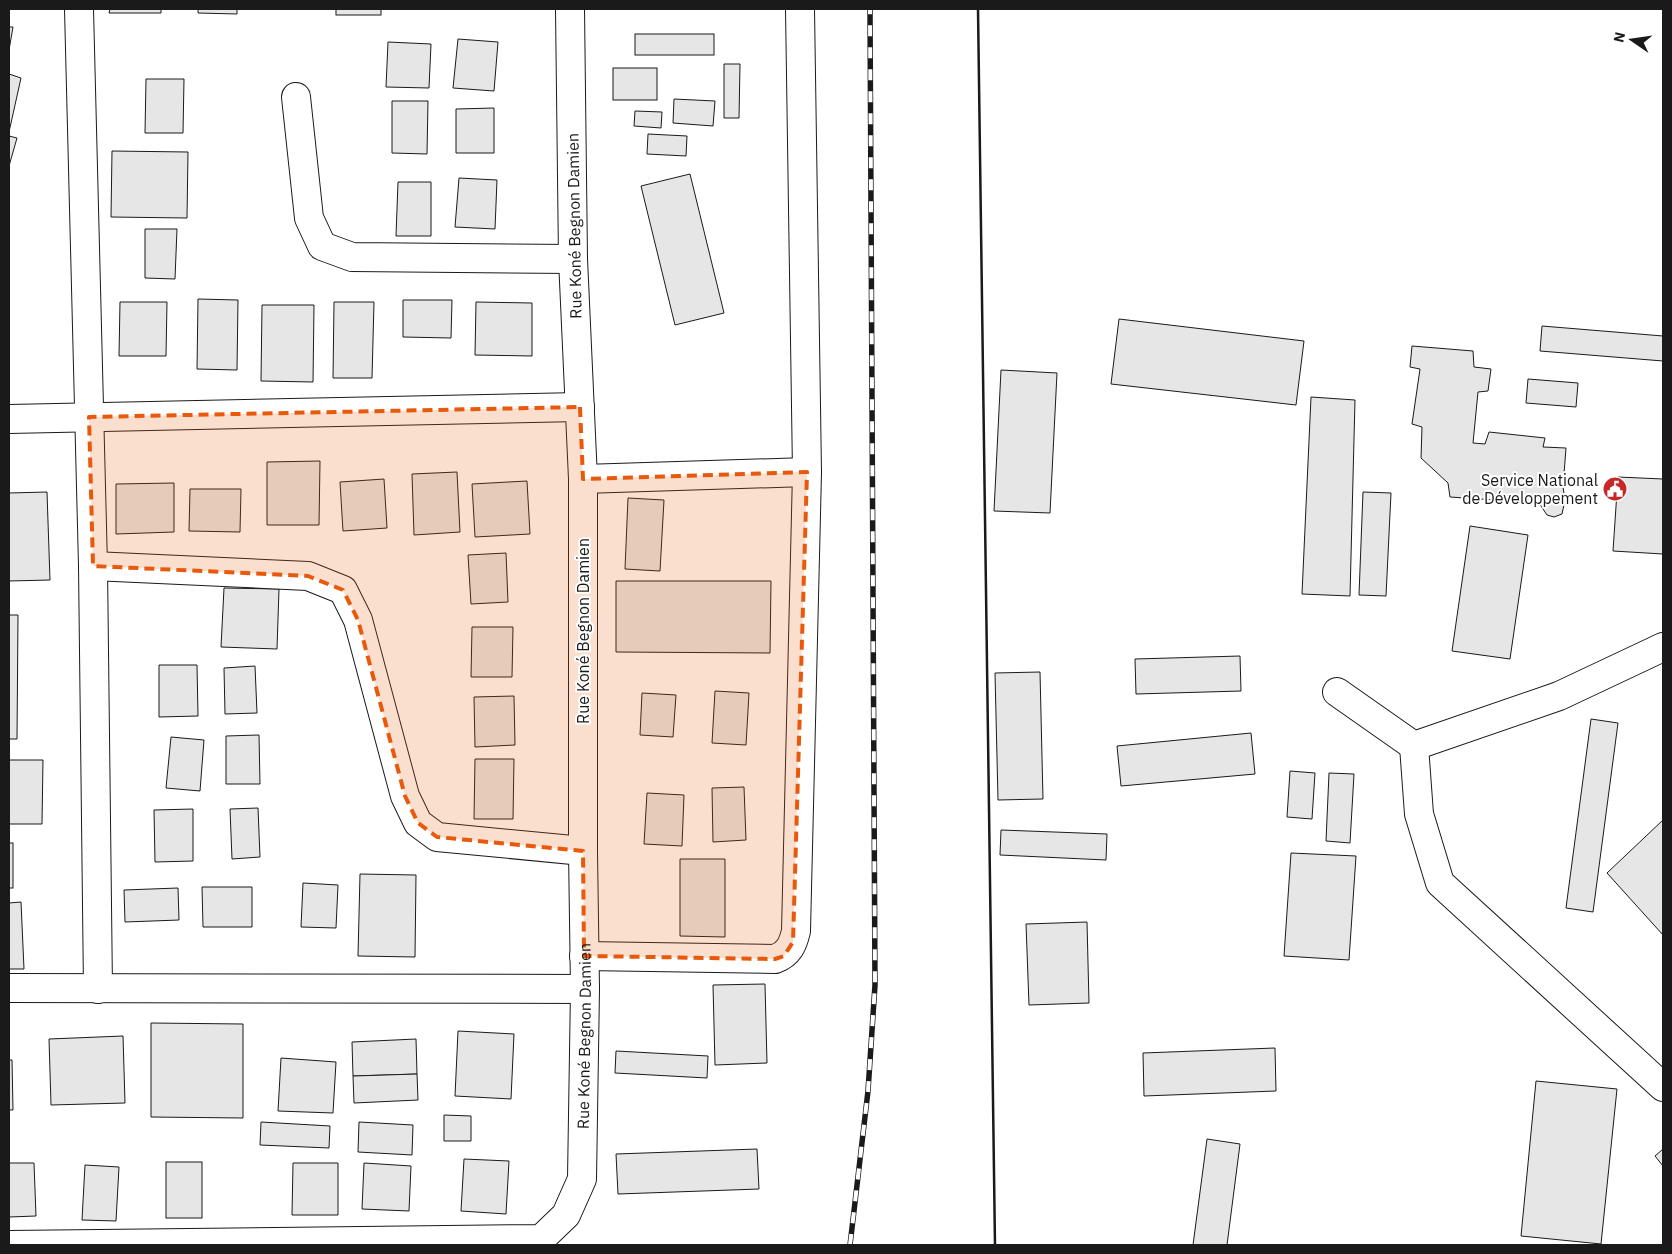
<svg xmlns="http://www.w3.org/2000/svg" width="1672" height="1254" font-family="'IBM Plex Sans',sans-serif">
<rect width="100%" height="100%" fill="#fff"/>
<!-- building -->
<g fill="#e6e6e6" stroke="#1a1a1a">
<polygon points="110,9 161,9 161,13 109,13"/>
<polygon points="198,9 237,9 237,14 198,13"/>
<rect x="336" y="9" width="45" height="6"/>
<polygon points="9,27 13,27 9,50"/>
<rect x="635" y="34" width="79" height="21"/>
<polygon points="458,39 498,42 494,91 453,88"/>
<polygon points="388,42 431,44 429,88 386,87"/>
<polygon points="724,64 740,64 739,118 724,118"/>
<rect x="613" y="68" width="44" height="32"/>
<polygon points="9,74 21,78 9,132"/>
<polygon points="146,79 184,79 183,133 145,133"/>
<polygon points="674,99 715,101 713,126 673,123"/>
<polygon points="392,101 428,101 427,154 392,153"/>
<polygon points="494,108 494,153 456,153 456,109"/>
<polygon points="635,111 662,112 661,128 634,126"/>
<polygon points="648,134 687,136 686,156 647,154"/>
<polygon points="9,136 17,138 9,166"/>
<polygon points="112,151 188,152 187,218 111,217"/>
<polygon points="690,174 724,313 675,325 641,186"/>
<polygon points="459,178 497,180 495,229 455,227"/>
<polygon points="398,182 431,182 431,236 396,236"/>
<polygon points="145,229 177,229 175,279 145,278"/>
<polygon points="198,299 238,300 237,370 197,369"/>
<polygon points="403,300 452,300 451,338 403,337"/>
<polygon points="120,302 167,302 166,356 119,356"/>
<polygon points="334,302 374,302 372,378 333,378"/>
<polygon points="476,302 532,303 532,356 475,355"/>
<polygon points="262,305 314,305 313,382 261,381"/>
<polygon points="1119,319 1304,341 1296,405 1111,384"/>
<polygon points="1542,326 1663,336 1663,361 1540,351"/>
<polygon points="1412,346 1473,351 1474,367 1491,369 1488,391 1478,392 1473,443 1485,444 1489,432 1545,438 1543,447 1566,448 1563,487 1565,500 1562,514 1554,517 1547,515 1539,503 1450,497 1448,483 1421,458 1422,427 1412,424 1420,369 1410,367"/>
<polygon points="1001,370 1057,373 1050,513 994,511"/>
<polygon points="1528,379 1578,383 1576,407 1526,403"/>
<polygon points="1311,397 1355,400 1350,596 1302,594"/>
<polygon points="320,461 319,525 267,525 267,462"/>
<polygon points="457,472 460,532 414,535 412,474"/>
<polygon points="1618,477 1663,479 1663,554 1613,551"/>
<polygon points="384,479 387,528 343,531 340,482"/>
<polygon points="527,481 530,534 475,537 472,484"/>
<polygon points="174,483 174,532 116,534 116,484"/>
<polygon points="190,489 241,489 240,532 189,531"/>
<polygon points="47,492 50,580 9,581 9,493"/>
<polygon points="1363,492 1391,493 1386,596 1359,595"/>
<polygon points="628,498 664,500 660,571 625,569"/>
<polygon points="1470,526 1528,535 1510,659 1452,651"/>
<polygon points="506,553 508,602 471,604 468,555"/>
<polygon points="616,581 771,581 770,653 616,652"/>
<polygon points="224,588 279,589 277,649 221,647"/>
<polygon points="9,615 18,615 17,739 9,739"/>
<polygon points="472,627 513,627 512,677 471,677"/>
<polygon points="1240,656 1241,691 1136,694 1135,659"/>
<polygon points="159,665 197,665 198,716 159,717"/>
<polygon points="255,666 257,713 225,714 224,668"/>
<polygon points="1040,672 1043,799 998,800 995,673"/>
<polygon points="715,691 749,693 746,745 712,743"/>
<polygon points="642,693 676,695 673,737 640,735"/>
<polygon points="514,696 515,745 475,747 474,697"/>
<polygon points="1591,719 1618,723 1593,912 1566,908"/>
<polygon points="1251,733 1255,774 1121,786 1117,746"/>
<polygon points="259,735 260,784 226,784 226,736"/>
<polygon points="171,737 204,740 200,791 166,788"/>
<polygon points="475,759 514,759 513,819 474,819"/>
<polygon points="9,760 43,760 42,824 9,824"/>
<polygon points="1290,771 1315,773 1312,819 1287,817"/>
<polygon points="1329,773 1354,774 1350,843 1326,841"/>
<polygon points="744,787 746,840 713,842 712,788"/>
<polygon points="647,793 684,795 682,846 644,844"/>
<polygon points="258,808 260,857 232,859 230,809"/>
<polygon points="193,809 193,861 155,862 154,810"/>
<polygon points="1663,820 1663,935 1607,873"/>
<polygon points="1001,830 1107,834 1106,860 1000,855"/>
<rect x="9" y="843" width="4" height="45"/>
<polygon points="1291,853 1356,856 1349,960 1284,956"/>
<polygon points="680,859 725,859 725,937 680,936"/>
<polygon points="360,874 416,875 415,957 358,956"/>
<polygon points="303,883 338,885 336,928 301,927"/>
<polygon points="202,887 252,887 252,927 203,927"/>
<polygon points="178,888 179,920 125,922 124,890"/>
<polygon points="21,902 24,969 9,969 9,903"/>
<polygon points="1087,922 1089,1003 1029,1005 1026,924"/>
<polygon points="765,984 767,1063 715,1065 713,985"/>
<polygon points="151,1023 243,1024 243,1118 151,1117"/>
<polygon points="458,1031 514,1034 511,1099 455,1096"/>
<polygon points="123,1036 125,1103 51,1105 49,1039"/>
<polygon points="416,1039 417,1074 353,1076 352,1042"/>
<polygon points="1275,1048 1276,1091 1144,1096 1143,1053"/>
<polygon points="616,1051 708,1056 707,1078 615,1073"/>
<polygon points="281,1058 336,1062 333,1113 278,1111"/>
<polygon points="9,1060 12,1060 13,1110 9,1110"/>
<polygon points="417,1074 418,1100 354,1103 353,1076"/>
<polygon points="1536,1081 1617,1089 1601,1244 1521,1236"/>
<polygon points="444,1115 471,1116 471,1141 444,1141"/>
<polygon points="261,1122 330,1126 329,1148 260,1145"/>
<polygon points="359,1122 413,1125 412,1155 358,1152"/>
<polygon points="1207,1139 1240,1144 1227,1245 1193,1245"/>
<polygon points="757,1149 759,1189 618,1194 616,1154"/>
<polygon points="1663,1149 1663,1166 1655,1156"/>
<polygon points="464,1159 509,1161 506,1214 461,1211"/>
<rect x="166" y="1162" width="36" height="56"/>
<polygon points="9,1163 34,1163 36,1216 9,1217"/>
<polygon points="293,1163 338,1163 338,1215 292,1215"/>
<polygon points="364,1163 411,1166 409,1211 362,1209"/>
<polygon points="85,1165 119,1167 116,1221 82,1220"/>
</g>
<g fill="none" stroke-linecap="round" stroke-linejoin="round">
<defs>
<g id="minor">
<polyline points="79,9 93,566 98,989"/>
<polyline points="296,97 309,218 322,246 352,257 573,259"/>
<polyline points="9,419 580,407"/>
<polyline points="583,479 807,472"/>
<polyline points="93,566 308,576 343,590 358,620 405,796 418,823 437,837 583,851"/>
<polyline points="1337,692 1414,746 1559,696 1663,647"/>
<polyline points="1414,746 1419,814 1440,883 1663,1087"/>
<path d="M584 956 775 959C789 954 793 944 796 931L807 472 800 9"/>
<polyline points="9,988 585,989"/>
<path id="s1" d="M9 1245 541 1239 566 1215 582 1179 585 989 583 851V479L573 259 570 9"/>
</g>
</defs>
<!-- minor casing -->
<use href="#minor" stroke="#1a1a1a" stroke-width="30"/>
<!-- minor -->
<use href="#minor" stroke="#fff" stroke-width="28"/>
<defs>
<polyline id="rail" points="850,1245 868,1091 875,985 870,9"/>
</defs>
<!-- rail casing -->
<use href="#rail" stroke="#1a1a1a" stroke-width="5.5"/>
<!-- rail -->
<use href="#rail" stroke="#fff" stroke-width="4" stroke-dasharray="11" stroke-linecap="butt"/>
<!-- wall -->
<polyline stroke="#1a1a1a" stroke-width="2.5" points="978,9 995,1245"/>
</g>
<!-- marked area -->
<path fill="#e8590c" fill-opacity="0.2" stroke="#e8590c" stroke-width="4" stroke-dasharray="10 6" stroke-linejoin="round" d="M580 407 583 479 807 472 793 942 784 956 775 959 584 956 583 851 437 837 418 823 405 796 358 620 343 590 308 576 93 566 89 417Z"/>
<!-- icons -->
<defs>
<symbol id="civic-disc" viewBox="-11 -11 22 22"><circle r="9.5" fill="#c62828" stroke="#fff"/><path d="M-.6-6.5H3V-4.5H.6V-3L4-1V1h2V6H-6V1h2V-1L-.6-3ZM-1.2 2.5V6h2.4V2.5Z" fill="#fff"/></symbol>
</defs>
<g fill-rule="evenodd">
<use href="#civic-disc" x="1601" y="475" width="28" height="28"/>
</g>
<g text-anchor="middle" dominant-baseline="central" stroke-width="4" stroke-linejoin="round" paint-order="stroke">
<!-- street labels -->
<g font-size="16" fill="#1a1a1a" stroke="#fff">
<text transform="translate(574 226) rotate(-91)">Rue Koné Begnon Damien</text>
<text transform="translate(583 631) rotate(-90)">Rue Koné Begnon Damien</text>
<text stroke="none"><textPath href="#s1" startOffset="749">Rue Koné Begnon Damien</textPath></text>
</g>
<!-- poi labels -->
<g font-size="16" fill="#1a1a1a" stroke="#fff" text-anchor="end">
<text x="1598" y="480">Service National<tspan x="1598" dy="18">de Développement</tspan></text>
</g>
</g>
<!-- border -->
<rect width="1672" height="1254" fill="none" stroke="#1a1a1a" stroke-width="20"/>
<!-- north arrow -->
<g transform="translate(1632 40) rotate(283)" stroke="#ffffff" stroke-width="4" paint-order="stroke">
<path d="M0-4L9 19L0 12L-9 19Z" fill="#1a1a1a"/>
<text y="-8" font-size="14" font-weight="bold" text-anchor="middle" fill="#1a1a1a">N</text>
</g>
</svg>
